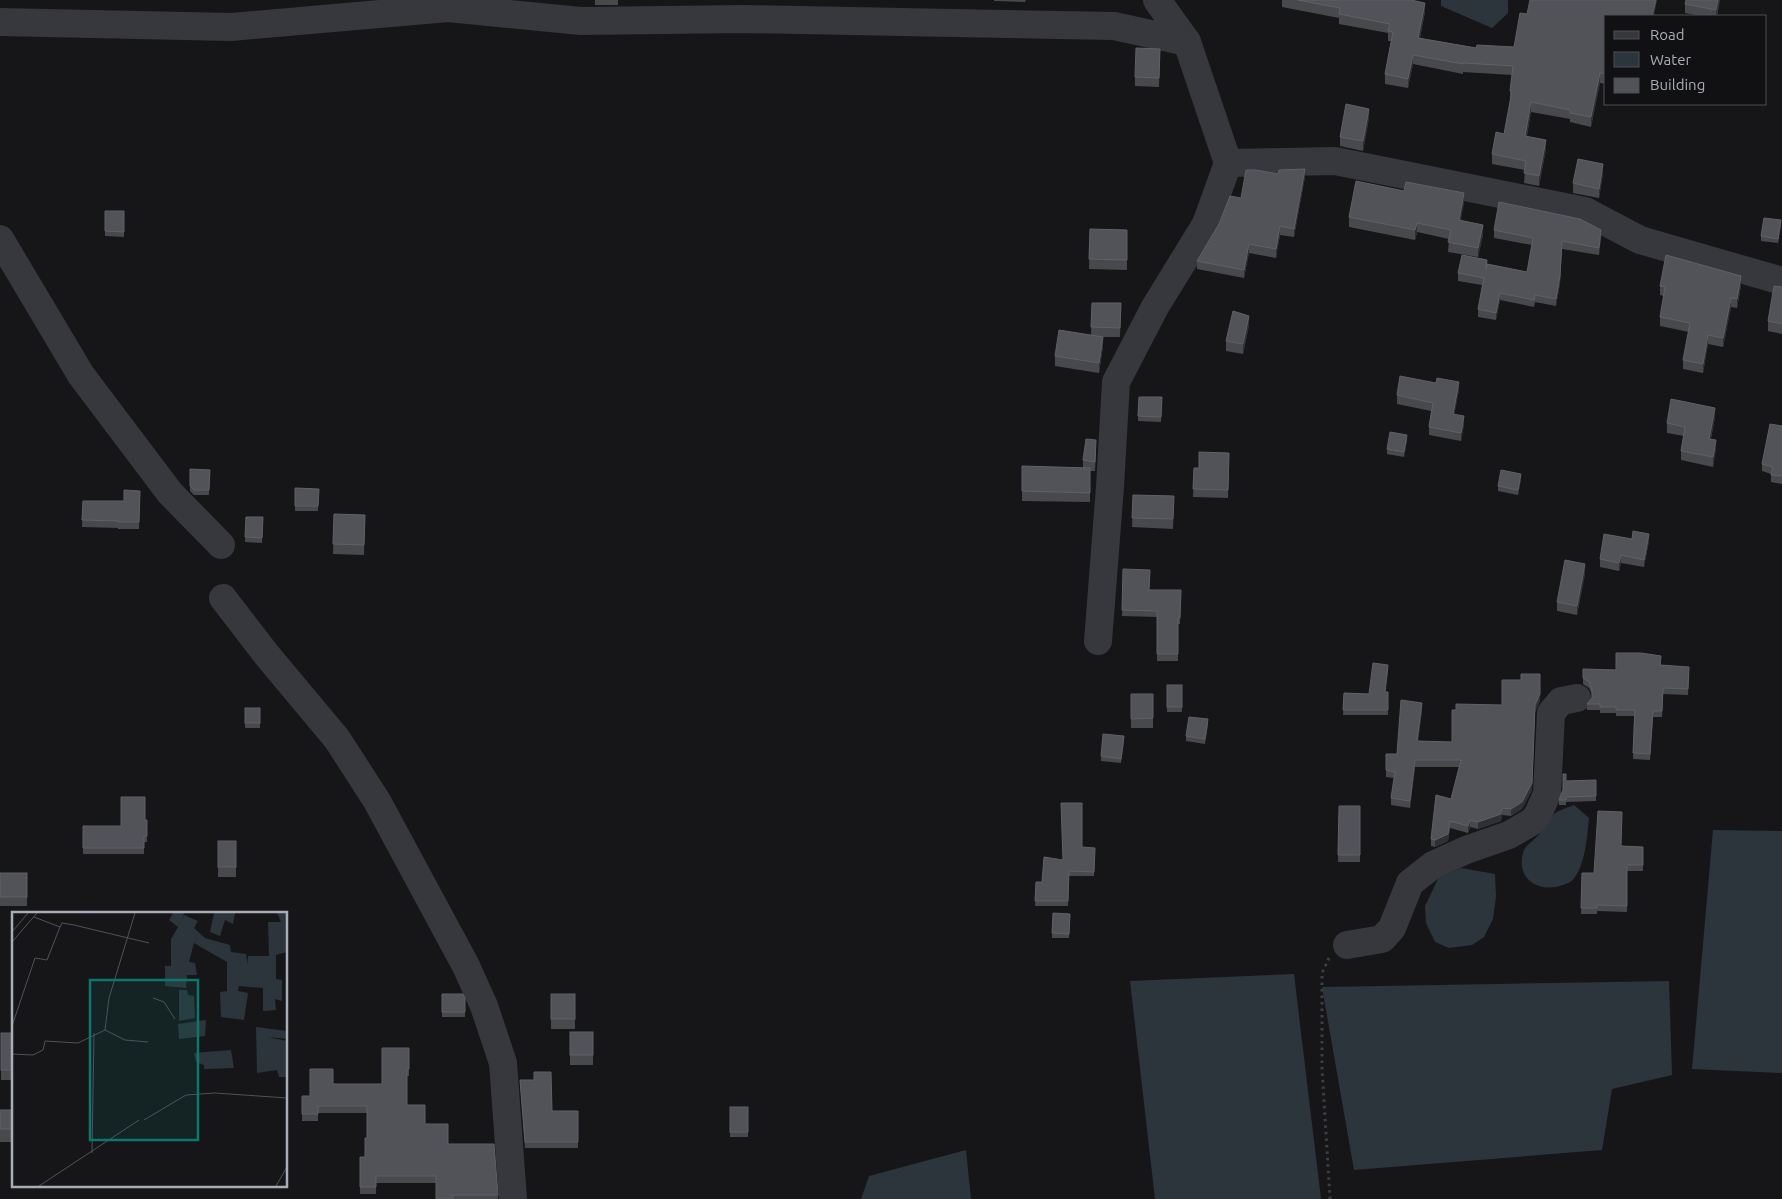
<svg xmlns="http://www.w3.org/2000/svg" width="1782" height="1199" font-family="Ubuntu,sans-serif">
<rect width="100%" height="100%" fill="#161618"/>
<!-- water -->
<g fill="#2c353c">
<polygon points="1441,0 1508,0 1508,13 1492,28 1441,6"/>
<path d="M1574 805 1589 818C1587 836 1586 861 1575 877 1572 882 1568 883 1563 885 1538 894 1514 878 1524 850 1527 844 1536 839 1540 833 1544 829 1546 822 1550 817 1556 811 1566 808 1574 805Z"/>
<polygon points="1713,830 1782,831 1782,1073 1692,1069"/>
<polygon points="1461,868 1495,874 1496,897 1493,919 1484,937 1472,945 1449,948 1435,942 1426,923 1425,906 1439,877"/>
<polygon points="1294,974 1321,1199 1155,1199 1130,981"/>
<polygon points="1669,981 1672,1075 1612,1089 1602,1150 1354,1170 1322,987"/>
<polygon points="966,1150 971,1199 861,1199 869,1176"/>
</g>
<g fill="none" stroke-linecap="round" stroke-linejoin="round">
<!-- path -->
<polyline stroke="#3d3f44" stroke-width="3" stroke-dasharray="2.5 4" stroke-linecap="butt" points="1329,958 1322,973 1322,1068 1330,1199"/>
<!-- minor -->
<g stroke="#37383d" stroke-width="28">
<polyline points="1157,0 1187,42 1228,163 1335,161 1585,211 1640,240 1782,281"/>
<polyline points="0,22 231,27 448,8 581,21 744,19 1114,26 1187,42"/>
<polyline points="0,239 81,375 170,493 221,545"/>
<polyline points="223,598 266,654 337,739 377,801 466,966 484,1006 503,1063 513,1199"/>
<polyline points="1098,641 1110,487 1116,382 1155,307 1206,224 1228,163"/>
<polyline points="1347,945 1382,939 1392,928 1410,883 1433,865 1466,850 1509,835 1533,821 1538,814 1547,794 1551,713 1561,701 1577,698"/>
</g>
</g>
<!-- wall -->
<g fill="#47494d">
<rect x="595" y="0" width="23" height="5"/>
<polygon points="994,0 1026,0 1025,2 994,1"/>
<polygon points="1282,0 1411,0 1425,12 1420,38 1476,48 1514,47 1527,14 1606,16 1606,84 1600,83 1591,127 1570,122 1570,119 1531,112 1527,136 1546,149 1539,186 1524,183 1525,170 1492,164 1492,154 1504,134 1510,101 1510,91 1512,75 1463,72 1463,74 1413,64 1408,88 1385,84 1385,74 1391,41 1388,41 1388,33 1339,24 1339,18 1282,7"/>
<polygon points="1720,0 1717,16 1701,16 1685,13 1685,4"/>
<polygon points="1160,49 1159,87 1135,86 1135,77"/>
<polygon points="1369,118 1363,151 1340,146 1340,137"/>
<polygon points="1278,174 1305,177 1294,237 1280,235 1276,258 1249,253 1244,278 1197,269 1197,261 1219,224 1241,198"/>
<polygon points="1603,174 1599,198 1573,193 1573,183"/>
<polygon points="1464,203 1460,221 1483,235 1478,257 1448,252 1449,239 1417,232 1415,240 1349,227 1349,217"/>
<polygon points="105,211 124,211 124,237 105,236"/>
<polygon points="1781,225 1778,243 1761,241 1761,236"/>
<polygon points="1090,229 1127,230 1127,270 1089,269"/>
<polygon points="1494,230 1601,237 1599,255 1562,249 1560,284 1556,306 1535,302 1534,307 1500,300 1496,320 1478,317 1478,309 1482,285 1458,281 1458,273 1487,264 1527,272 1532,245 1494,238"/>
<polygon points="1660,286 1741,286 1737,308 1731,307 1723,347 1708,344 1703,373 1683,369 1683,360 1689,332 1660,326 1660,317 1664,296 1660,295"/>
<polygon points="1782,287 1782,334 1768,331 1768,321"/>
<polygon points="1092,303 1121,303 1120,337 1102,337 1103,346 1099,373 1055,366 1055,356 1091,335"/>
<polygon points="1249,325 1243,354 1226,351 1226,341"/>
<polygon points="1459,390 1454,414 1464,425 1461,441 1429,435 1429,427 1431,411 1397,404 1397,395"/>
<polygon points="1139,397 1162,397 1161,422 1138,421"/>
<polygon points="1715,417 1711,439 1716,449 1713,467 1681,460 1681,451 1684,436 1667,433 1667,423"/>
<polygon points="1782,426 1782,484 1771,482 1771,474 1762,471 1762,464"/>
<polygon points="1407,440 1404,457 1387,454 1387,449"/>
<polygon points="1096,450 1095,471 1090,471 1090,502 1022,501 1022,466 1083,468 1083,460"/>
<polygon points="1229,453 1228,498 1193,497 1194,468 1199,468"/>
<polygon points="190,469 210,470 209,495 194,495 190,491"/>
<polygon points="1521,479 1518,495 1498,491 1498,486"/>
<polygon points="295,488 319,489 318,511 295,511"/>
<polygon points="140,491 139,529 118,529 118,528 82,527 83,501 124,501"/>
<polygon points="1133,495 1174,496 1173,529 1132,527"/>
<polygon points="334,514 365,515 364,555 333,554"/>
<polygon points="246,517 263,517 262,543 245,542"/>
<polygon points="1649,541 1644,567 1621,563 1619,571 1600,567 1600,559"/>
<polygon points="1123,569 1149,590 1181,590 1180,624 1178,624 1178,661 1157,661 1157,617 1122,616"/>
<polygon points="1585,574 1577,615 1557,611 1557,602"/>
<polygon points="1661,662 1661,665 1689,667 1688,695 1663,694 1662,717 1653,717 1650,760 1633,759 1634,716 1616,716 1616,713 1600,713 1600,710 1587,710 1587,704 1592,698 1592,694 1589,688 1583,684 1583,669 1616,670"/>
<polygon points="1388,669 1385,692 1388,692 1388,715 1343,715 1344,693 1369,694"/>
<rect x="1167" y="685" width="15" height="27"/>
<rect x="1131" y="694" width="22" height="34"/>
<polygon points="1540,701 1535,712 1532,790 1522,809 1511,816 1502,815 1501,821 1478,829 1470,827 1468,833 1450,828 1448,841 1435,847 1431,846 1431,839 1451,799 1459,767 1415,767 1410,808 1391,805 1391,798 1394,778 1386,777 1386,754 1397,754 1422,710 1418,741 1452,742 1456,710"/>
<rect x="245" y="708" width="15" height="20"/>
<polygon points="1208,724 1205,744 1186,741 1186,736"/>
<polygon points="1124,741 1121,763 1101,761 1101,756"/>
<polygon points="1596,780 1596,801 1566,802 1566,805 1559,805 1559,800 1566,781"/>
<polygon points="1339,806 1360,806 1360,862 1338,862"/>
<polygon points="145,820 147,820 147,842 144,842 144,854 83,854 83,826 121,826"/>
<rect x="218" y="841" width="18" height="36"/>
<polygon points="1621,846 1643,847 1643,871 1627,871 1627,912 1597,911 1597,914 1581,914 1582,873 1594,873"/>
<polygon points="1082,847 1095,848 1094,876 1069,876 1068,906 1035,906 1036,882 1042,882 1063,860"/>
<rect x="0" y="873" width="27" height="33"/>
<polygon points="1070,914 1069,938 1052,938 1052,933"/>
<polygon points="442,994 465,998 465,1017 442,1017"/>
<rect x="551" y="994" width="24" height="35"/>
<rect x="570" y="1032" width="23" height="33"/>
<rect x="1" y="1033" width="13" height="47"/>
<polygon points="409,1048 409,1076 407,1076 407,1105 425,1124 448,1144 498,1195 498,1199 436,1199 436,1183 376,1183 376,1194 360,1194 360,1157 365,1157 367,1138 367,1113 318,1113 318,1121 302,1121 302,1096 310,1096 333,1084 382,1084"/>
<polygon points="520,1080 552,1111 578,1111 578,1148 525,1148"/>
<rect x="730" y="1107" width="18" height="30"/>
<rect x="0" y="1110" width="14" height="32"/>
</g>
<!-- shaded-wall -->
<g fill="#2f3033">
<polygon points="1656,0 1657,0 1654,16 1652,16"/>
<polygon points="1718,0 1720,0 1716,16 1716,10"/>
<polygon points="1425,3 1425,12 1418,47 1418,38"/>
<polygon points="1413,55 1413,64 1408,88 1408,79"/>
<polygon points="1600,73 1600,83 1591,127 1591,117"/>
<polygon points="1531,102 1531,112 1525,145 1525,136"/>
<polygon points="1369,109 1369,118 1363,151 1363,141"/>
<polygon points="1546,140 1546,149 1539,186 1539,176"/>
<polygon points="1603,164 1603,174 1599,198 1599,189"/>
<polygon points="1305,169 1305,177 1294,237 1294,229"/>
<polygon points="1464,193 1464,203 1459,230 1459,220"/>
<polygon points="1417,223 1417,232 1415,240 1415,230"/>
<polygon points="1483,225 1483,235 1478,257 1478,248"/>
<polygon points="1280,226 1280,235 1276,258 1276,249"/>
<polygon points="1601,230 1601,237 1599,255 1599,248"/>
<polygon points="1249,244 1249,253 1244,278 1244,270"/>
<polygon points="1562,249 1560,284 1556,306 1556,299"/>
<polygon points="1741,276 1741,286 1737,308 1737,299"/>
<polygon points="1500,293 1500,300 1496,320 1496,313"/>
<polygon points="1731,298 1731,307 1723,347 1723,338"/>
<polygon points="1249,316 1249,325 1243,354 1243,344"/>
<polygon points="1708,335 1708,344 1703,373 1703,364"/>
<polygon points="1103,337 1103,346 1099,373 1099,363"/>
<polygon points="1459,382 1459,390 1453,422 1453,414"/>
<polygon points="1715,408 1715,417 1709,448 1709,439"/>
<polygon points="1464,416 1464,425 1461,441 1461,433"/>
<polygon points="1407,435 1407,440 1404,457 1404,452"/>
<polygon points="1716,440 1716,449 1713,467 1713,457"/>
<polygon points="1521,474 1521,479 1518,495 1518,490"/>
<polygon points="1649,534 1649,541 1644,567 1644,560"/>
<polygon points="1621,555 1621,563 1619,571 1619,563"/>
<polygon points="1585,564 1585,574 1577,615 1577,606"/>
<polygon points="1540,694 1540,701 1535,712 1532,790 1522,809 1511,816 1511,809 1535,705"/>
<polygon points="1422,703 1422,710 1417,748 1417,741"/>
<polygon points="1415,760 1415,767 1410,808 1410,801"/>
<polygon points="1502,808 1502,815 1501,821 1478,829 1478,822"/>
<polygon points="1470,820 1470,827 1468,833 1468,826"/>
<polygon points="1450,821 1448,841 1435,847 1435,840"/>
</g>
<!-- building -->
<g fill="#525359" stroke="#5f6168">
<polygon points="1298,0 1411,0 1425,3 1418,38 1476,48 1477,45 1514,47 1520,13 1527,14 1530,0 1656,0 1652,16 1606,16 1606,74 1600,73 1591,117 1570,113 1570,110 1531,102 1525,136 1546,140 1539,176 1524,173 1526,161 1492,154 1496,132 1504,134 1512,91 1510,91 1513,66 1463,63 1463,64 1413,55 1408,79 1385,74 1393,32 1388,31 1390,24 1339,14 1340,8"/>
<polygon points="1686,0 1718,0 1716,10 1685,4"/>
<polygon points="1136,48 1160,49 1159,78 1135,77"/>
<polygon points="1346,104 1369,109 1363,141 1340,137"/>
<polygon points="1578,159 1603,164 1599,189 1573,183"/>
<polygon points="1305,169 1294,229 1280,226 1276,249 1249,244 1244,270 1197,261 1219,224 1230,196 1241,198 1246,170 1256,170 1278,174 1279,170"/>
<polygon points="1356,181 1404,191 1406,182 1464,193 1459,220 1483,225 1478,248 1448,242 1451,230 1417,223 1415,230 1349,217"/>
<polygon points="1499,202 1580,219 1601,230 1599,248 1562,241 1560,276 1556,299 1535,295 1534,300 1500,293 1496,313 1478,309 1484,278 1458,273 1462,255 1487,260 1486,269 1487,264 1527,272 1533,238 1494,230"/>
<polygon points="105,211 124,211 124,232 105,231"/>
<polygon points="1764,218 1781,220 1778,239 1761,236"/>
<polygon points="1090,229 1127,230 1127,260 1089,259"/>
<polygon points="1666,255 1741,276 1737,299 1731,298 1723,338 1708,335 1703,364 1683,360 1690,323 1660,317 1665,287 1660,286"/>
<polygon points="1774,286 1782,287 1782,324 1768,321"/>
<polygon points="1092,303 1121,303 1120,328 1091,327"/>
<polygon points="1233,311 1249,316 1243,344 1226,341"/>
<polygon points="1059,330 1103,337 1099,363 1055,356"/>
<polygon points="1400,376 1436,383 1437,378 1459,382 1453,414 1464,416 1461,433 1429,427 1433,403 1397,395"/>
<polygon points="1139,397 1162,397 1161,417 1138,416"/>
<polygon points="1671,399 1715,408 1709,439 1716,440 1713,457 1681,451 1685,427 1667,423"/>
<polygon points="1770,424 1782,426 1782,476 1771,475 1773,467 1762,464"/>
<polygon points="1390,432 1407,435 1404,452 1387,449"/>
<polygon points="1086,439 1096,440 1095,462 1083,460"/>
<polygon points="1199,452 1229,453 1228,490 1193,489 1194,468 1199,468"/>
<polygon points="1022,466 1090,468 1090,493 1022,491"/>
<polygon points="190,469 210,470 209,490 194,490 190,486"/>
<polygon points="1501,470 1521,474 1518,490 1498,486"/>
<polygon points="295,488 319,489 318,506 295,506"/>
<polygon points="124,490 140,491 139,522 118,522 118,521 82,520 83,501 124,501"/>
<polygon points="1133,495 1174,496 1173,519 1132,518"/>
<polygon points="334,514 365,515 364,545 333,544"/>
<polygon points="246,517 263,517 262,538 245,537"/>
<polygon points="1633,531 1649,534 1644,560 1621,555 1619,563 1600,559 1604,534 1632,539"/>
<polygon points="1565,560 1585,564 1577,606 1557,602"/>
<polygon points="1123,569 1150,570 1149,590 1181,590 1180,618 1178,618 1178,654 1157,654 1157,611 1122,610"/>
<polygon points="1616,653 1641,653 1661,656 1660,665 1689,667 1688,689 1663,688 1662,711 1653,711 1650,754 1633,753 1635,710 1616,710 1616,707 1600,707 1600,704 1587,704 1592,698 1592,690 1589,682 1583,678 1583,669 1616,670"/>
<polygon points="1373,663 1388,665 1385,692 1388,692 1388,710 1343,710 1344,693 1369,694"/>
<polygon points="1521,674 1540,674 1540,694 1535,705 1532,783 1522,802 1511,809 1502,808 1501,814 1478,822 1470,820 1468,826 1450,821 1448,834 1435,840 1431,839 1436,795 1451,799 1461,760 1415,760 1410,801 1391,798 1395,772 1386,770 1386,754 1397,754 1401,700 1422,703 1417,741 1452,742 1452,710 1456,710 1456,704 1502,705 1502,680 1521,680"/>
<rect x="1167" y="685" width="15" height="22"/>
<polygon points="1131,694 1153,694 1153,718 1131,719"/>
<rect x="245" y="708" width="15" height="15"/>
<polygon points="1189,717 1208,719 1205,739 1186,736"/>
<polygon points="1103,734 1124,736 1121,759 1101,756"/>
<polygon points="1563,774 1566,774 1566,781 1596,780 1596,796 1566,797 1566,800 1559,800 1563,790"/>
<polygon points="121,797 145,797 145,820 147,820 147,836 144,836 144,848 83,848 83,826 121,826"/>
<polygon points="1061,803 1082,803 1082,847 1095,848 1094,872 1069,871 1068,901 1035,901 1036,882 1042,882 1044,857 1063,860"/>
<polygon points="1339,806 1360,806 1360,855 1338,855"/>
<polygon points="1598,811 1622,812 1621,846 1643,847 1643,865 1627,865 1627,906 1597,905 1597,908 1581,908 1582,873 1594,873"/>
<rect x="218" y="841" width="18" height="26"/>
<rect x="0" y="873" width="27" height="24"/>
<polygon points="1053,913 1070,914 1069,934 1052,933"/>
<polygon points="442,994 463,994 465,998 465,1012 442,1012"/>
<rect x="551" y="994" width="24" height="25"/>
<rect x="570" y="1032" width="23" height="23"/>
<rect x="1" y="1033" width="13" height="37"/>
<polygon points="382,1048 409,1048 409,1069 407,1069 407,1105 425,1105 425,1124 448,1124 448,1144 494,1144 498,1195 453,1195 453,1199 436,1199 436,1176 376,1176 376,1187 360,1187 360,1157 365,1157 365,1138 367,1138 367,1106 318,1106 318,1114 302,1114 302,1096 310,1096 310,1069 333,1069 333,1084 382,1084"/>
<polygon points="534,1072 551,1072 552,1111 578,1111 578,1142 525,1142 520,1080 534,1080"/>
<rect x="730" y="1107" width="18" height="25"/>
<rect x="0" y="1110" width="14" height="19"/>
</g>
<!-- overview -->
<g transform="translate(12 912)">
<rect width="275" height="275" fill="#161618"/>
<path d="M161 1H172L170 8 172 3 186 9 182 16 193 26 218 33 219 40 234 42 236 53V44H257L256 10H269L265 1H275V40L264 43V67L270 68V89L263 87 264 98 251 99V76L227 74 226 79 236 81 232 108 209 105 208 80 215 79V50L182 31 177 50 183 51 185 63H175L174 76 153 74V54H159V27L166 15 157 8ZM202 1H223L221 12 213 8 208 24 198 20ZM167 78H175L176 83 182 84 183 106 167 109ZM194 108 193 124 167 127 166 112ZM244 115 275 119V127L256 125 275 129V165H267L265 158 245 161ZM219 138 222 156 192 157V153L184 150 182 141Z" fill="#2c353c"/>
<path fill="none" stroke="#505258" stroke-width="1" d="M48 15 50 11 62 13 137 31M0 20 16 1M0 30 25 1M141 86 152 90 163 107M0 114 23 46 35 48 48 15 22 5M93 118 113 128 136 130M0 142 21 143 31 138 33 129 66 131 93 118 97 86 123 1M132 208 174 183 203 181 275 186M80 241 82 121M27 274 127 208M264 274 275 255"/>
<path fill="#0f766e" fill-opacity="0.15" stroke="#0f766e" stroke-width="2.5" d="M78 68H186V228H78Z"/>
<rect width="275" height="275" fill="none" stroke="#a8adb8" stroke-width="2.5"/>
</g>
<!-- legend -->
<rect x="1604" y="15" width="162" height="90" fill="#111113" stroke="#4d4f55"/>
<rect x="1614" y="31" width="25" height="8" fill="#37383d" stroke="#4d4f55"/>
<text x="1650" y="40" font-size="15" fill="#a8adb8">Road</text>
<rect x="1614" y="52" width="25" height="15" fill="#2c353c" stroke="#4d4f55"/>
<text x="1650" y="65" font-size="15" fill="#a8adb8">Water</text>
<rect x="1614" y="78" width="25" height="15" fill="#525359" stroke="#4d4f55"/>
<text x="1650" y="90" font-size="15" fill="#a8adb8">Building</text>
</svg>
